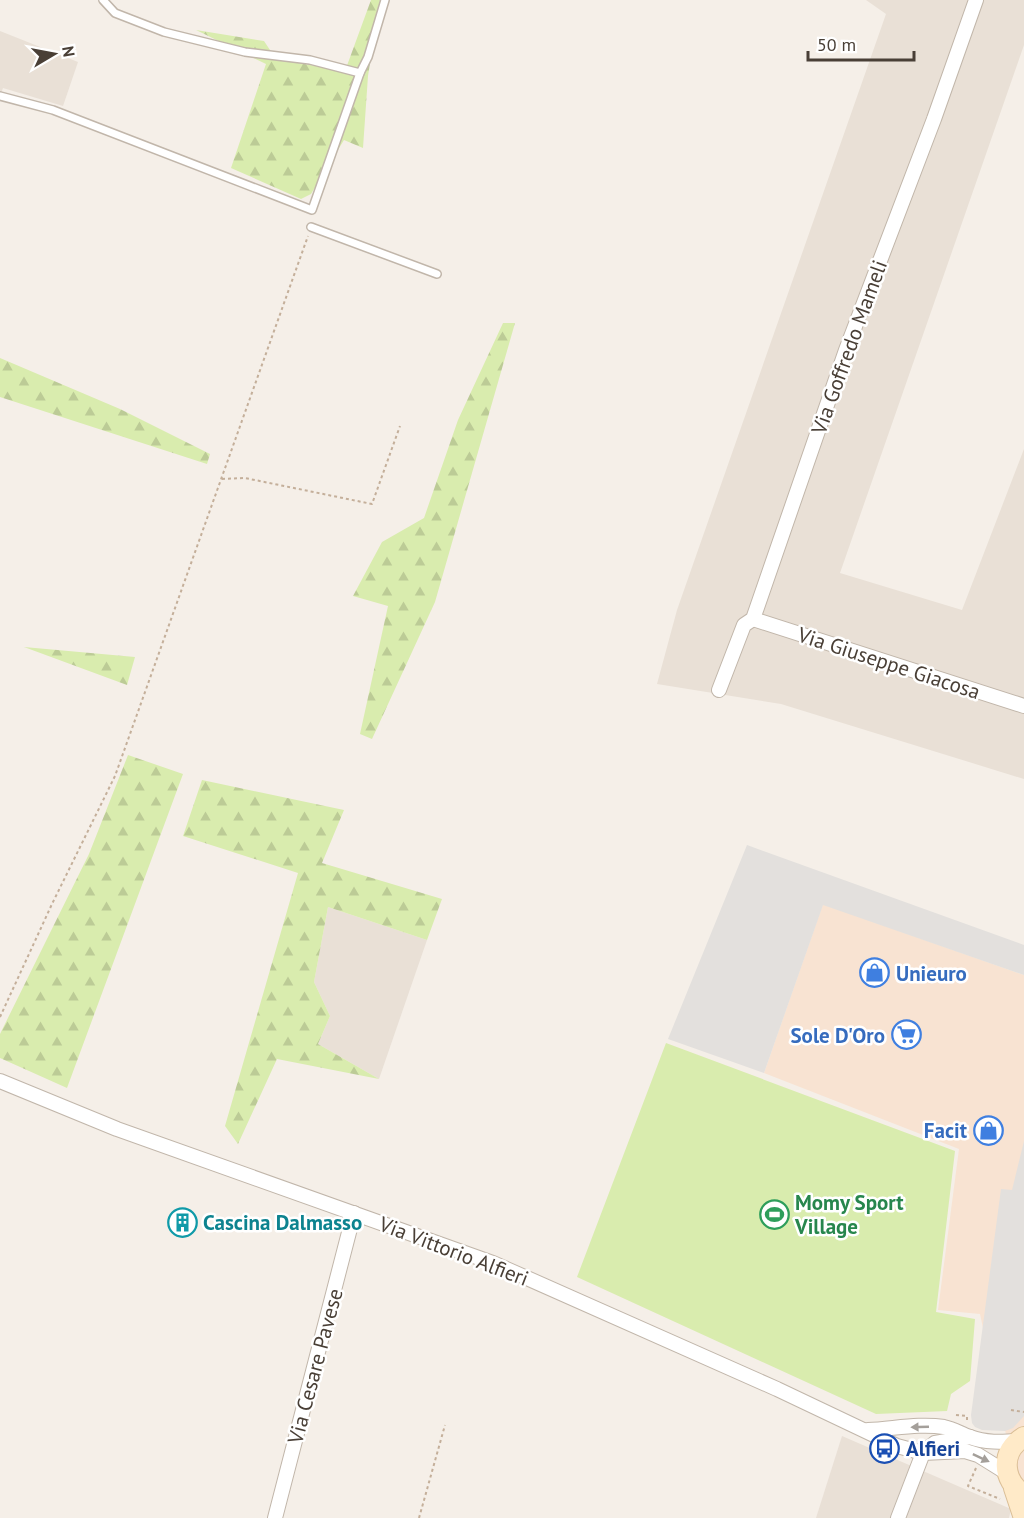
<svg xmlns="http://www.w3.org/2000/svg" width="1024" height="1518" font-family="'PT Sans',sans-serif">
<defs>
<pattern id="forest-firs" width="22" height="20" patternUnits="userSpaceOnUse" patternTransform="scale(1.5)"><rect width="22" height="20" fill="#d9ecae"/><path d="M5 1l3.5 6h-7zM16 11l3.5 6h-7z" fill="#bccb96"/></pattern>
</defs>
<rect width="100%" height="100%" fill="#f5efe8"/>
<!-- residential -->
<g fill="#e9e0d6">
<polygon points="866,0 1024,0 1024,45 840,573 962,610 1024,449 1024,779 781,704 657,684 677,610 886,14"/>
<polygon points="0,31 78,62 63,106 3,88 0,96"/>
<polygon points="328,907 427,940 379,1079 318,1044 330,1016 314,982"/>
<polygon points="842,1436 1011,1509 1009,1518 816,1518"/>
</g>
<!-- commercial -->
<polygon fill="#f8e3d2" points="823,904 1024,975 1024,1518 980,1314 938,1310 959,1149 764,1073"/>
<!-- forest -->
<g fill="url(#forest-firs)">
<polygon points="371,0 380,0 368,76 363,148 344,140 311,194 301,199 231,168 266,64 196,30 264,41 276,59 345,71"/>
<polygon points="503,323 515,323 435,602 372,739 360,734 388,606 353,596 382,542 424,518 458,420"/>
<polygon points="0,358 120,409 210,454 207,464 0,397"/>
<polygon points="24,647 135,657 127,685"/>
<polygon points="128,755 183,774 67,1088 0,1058 0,1034 89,854"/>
<polygon points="202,780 344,810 322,863 442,899 427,940 328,907 314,982 330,1016 318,1044 379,1079 277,1059 238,1144 225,1126 298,873 183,836"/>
</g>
<!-- park -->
<polygon fill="#d9ecae" points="666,1043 955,1151 936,1312 975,1319 970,1381 951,1394 947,1411 876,1414 577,1277"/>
<!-- parking -->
<g fill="#e3e0dd">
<polygon points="747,845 1024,945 1024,975 823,905 764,1073 668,1039"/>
<polygon points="1024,1141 1024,1416 1013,1428 1005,1431 982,1430 975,1427 972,1423 971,1415 1001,1189 1012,1190"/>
</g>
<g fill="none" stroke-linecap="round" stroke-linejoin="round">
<defs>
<g id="lane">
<polyline points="103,0 115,13 164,32 245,52 310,60 360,73"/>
<polyline points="0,96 53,110 312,210 360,73 368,57 385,0"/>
<polyline points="311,227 437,274"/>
</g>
<g id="street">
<polyline points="753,619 1024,706"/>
<polyline points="719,690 744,625 753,619 846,350 934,119 976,0"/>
<polyline points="0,1081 117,1129 493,1263 777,1389 897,1446 923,1453 965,1451 978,1455 1007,1473"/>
<path d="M868 1430C893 1429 919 1423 944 1427 954 1429 961 1434 970 1437 985 1443 1002 1442 1018 1441"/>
<polyline points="275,1518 354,1213"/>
<polyline points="898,1518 923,1453 935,1443 970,1437"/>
</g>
<g id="secondary">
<path d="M1024 1437C1000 1451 1002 1480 1024 1495"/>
<polyline points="1014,1488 1024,1518"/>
</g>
</defs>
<!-- lane casing -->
<use href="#lane" stroke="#c1b6aa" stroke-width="10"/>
<!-- street casing -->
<use href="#street" stroke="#c1b6aa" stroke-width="16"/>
<!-- secondary casing -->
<use href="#secondary" stroke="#dbbf97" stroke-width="22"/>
<!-- path -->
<g stroke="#c4af9a" stroke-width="2" stroke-dasharray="3 3" stroke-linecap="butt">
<polyline points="222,479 245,478 372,504 400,426"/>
<polyline points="0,1017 52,904 115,776 308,236"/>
<polyline points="1011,1410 1024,1412"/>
<polyline points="956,1415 967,1416 967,1420"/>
<polyline points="976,1468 968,1486 1000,1499"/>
<polyline points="419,1518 445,1425"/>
</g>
<!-- lane -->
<use href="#lane" stroke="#fff" stroke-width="7"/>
<!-- street -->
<use href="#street" stroke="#fff" stroke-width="14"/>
<!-- secondary -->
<use href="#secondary" stroke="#ffeac8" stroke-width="20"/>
</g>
<!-- one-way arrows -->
<defs><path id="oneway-solid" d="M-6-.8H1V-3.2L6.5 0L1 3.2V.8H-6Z" transform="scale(1.5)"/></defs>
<g fill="#a49f9a">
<use href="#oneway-solid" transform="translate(920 1427) rotate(178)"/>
<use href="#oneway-solid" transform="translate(981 1458) rotate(25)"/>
</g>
<!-- icons -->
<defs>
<symbol id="shop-ring" viewBox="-11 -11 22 22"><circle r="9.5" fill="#fff" stroke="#3f7fe0" stroke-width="1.5"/><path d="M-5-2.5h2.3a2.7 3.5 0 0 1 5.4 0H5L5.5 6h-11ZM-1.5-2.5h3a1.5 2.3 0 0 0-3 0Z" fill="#3f7fe0"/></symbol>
<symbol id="supermarket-ring" viewBox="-11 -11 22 22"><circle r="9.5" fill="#fff" stroke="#3f7fe0" stroke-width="1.5"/><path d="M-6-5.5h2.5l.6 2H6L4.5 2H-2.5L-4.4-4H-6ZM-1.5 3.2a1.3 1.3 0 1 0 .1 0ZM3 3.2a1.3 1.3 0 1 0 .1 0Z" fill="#3f7fe0"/></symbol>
<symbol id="stadium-ring" viewBox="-11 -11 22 22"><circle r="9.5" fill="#fff" stroke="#2e9e5b" stroke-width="1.5"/><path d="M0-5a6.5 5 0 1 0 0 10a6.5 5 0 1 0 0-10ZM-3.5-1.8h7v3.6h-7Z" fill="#2e9e5b"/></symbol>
<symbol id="building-ring" viewBox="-11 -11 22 22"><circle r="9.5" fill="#fff" stroke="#0f9aa8" stroke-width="1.5"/><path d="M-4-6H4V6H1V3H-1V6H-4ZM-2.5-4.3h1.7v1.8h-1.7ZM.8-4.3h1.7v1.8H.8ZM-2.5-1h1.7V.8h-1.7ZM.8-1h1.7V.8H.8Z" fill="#0f9aa8"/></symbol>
<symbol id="bus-ring" viewBox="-11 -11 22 22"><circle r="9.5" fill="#fff" stroke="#1a4fb4" stroke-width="1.5"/><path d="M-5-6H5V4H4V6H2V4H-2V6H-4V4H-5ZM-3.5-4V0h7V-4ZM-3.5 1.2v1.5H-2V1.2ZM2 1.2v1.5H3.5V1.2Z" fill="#1a4fb4"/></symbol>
</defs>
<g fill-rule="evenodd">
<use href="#shop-ring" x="858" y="956" width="33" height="33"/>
<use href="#supermarket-ring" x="890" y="1018" width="33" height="33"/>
<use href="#shop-ring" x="972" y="1114" width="33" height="33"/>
<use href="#stadium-ring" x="758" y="1198" width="33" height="33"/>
<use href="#building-ring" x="166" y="1206" width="33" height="33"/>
<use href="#bus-ring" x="868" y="1432" width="33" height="33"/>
</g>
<g text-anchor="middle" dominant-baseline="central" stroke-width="5" stroke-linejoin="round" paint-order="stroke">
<!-- street labels -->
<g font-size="21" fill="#493f36" stroke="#fff">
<text transform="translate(849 347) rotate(-70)">Via Goffredo Mameli</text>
<text transform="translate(889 663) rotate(18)">Via Giuseppe Giacosa</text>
<text transform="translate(454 1251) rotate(21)">Via Vittorio Alfieri</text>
<text transform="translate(315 1366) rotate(-75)">Via Cesare Pavese</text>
</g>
<!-- shop labels -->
<g font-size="21" font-weight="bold" fill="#366cbe" stroke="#fff" text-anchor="end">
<text x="896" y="973" text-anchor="start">Unieuro</text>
<text x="885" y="1035">Sole D'Oro</text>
<text x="967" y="1130">Facit</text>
</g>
<!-- leisure labels -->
<g font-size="21" font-weight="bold" fill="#27864d" stroke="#fff" text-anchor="start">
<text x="795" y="1202">Momy Sport<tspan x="795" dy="24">Village</tspan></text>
</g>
<!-- culture labels -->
<g font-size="21" font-weight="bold" fill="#0d838f" stroke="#fff" text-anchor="start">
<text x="203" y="1222">Cascina Dalmasso</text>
</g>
<!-- transit labels -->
<g font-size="21" font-weight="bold" fill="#164399" stroke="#fff" text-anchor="start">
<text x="906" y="1448">Alfieri</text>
</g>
</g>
<!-- north arrow -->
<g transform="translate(54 54) rotate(80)" stroke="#ffffff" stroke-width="4.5" paint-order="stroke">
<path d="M0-4.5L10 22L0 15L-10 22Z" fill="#493f36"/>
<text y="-9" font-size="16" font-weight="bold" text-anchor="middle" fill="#493f36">N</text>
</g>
<!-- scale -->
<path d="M808 51v9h106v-9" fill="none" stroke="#493f36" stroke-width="3"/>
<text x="817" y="51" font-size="18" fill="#493f36" stroke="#ffffff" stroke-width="4.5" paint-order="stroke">50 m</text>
</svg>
